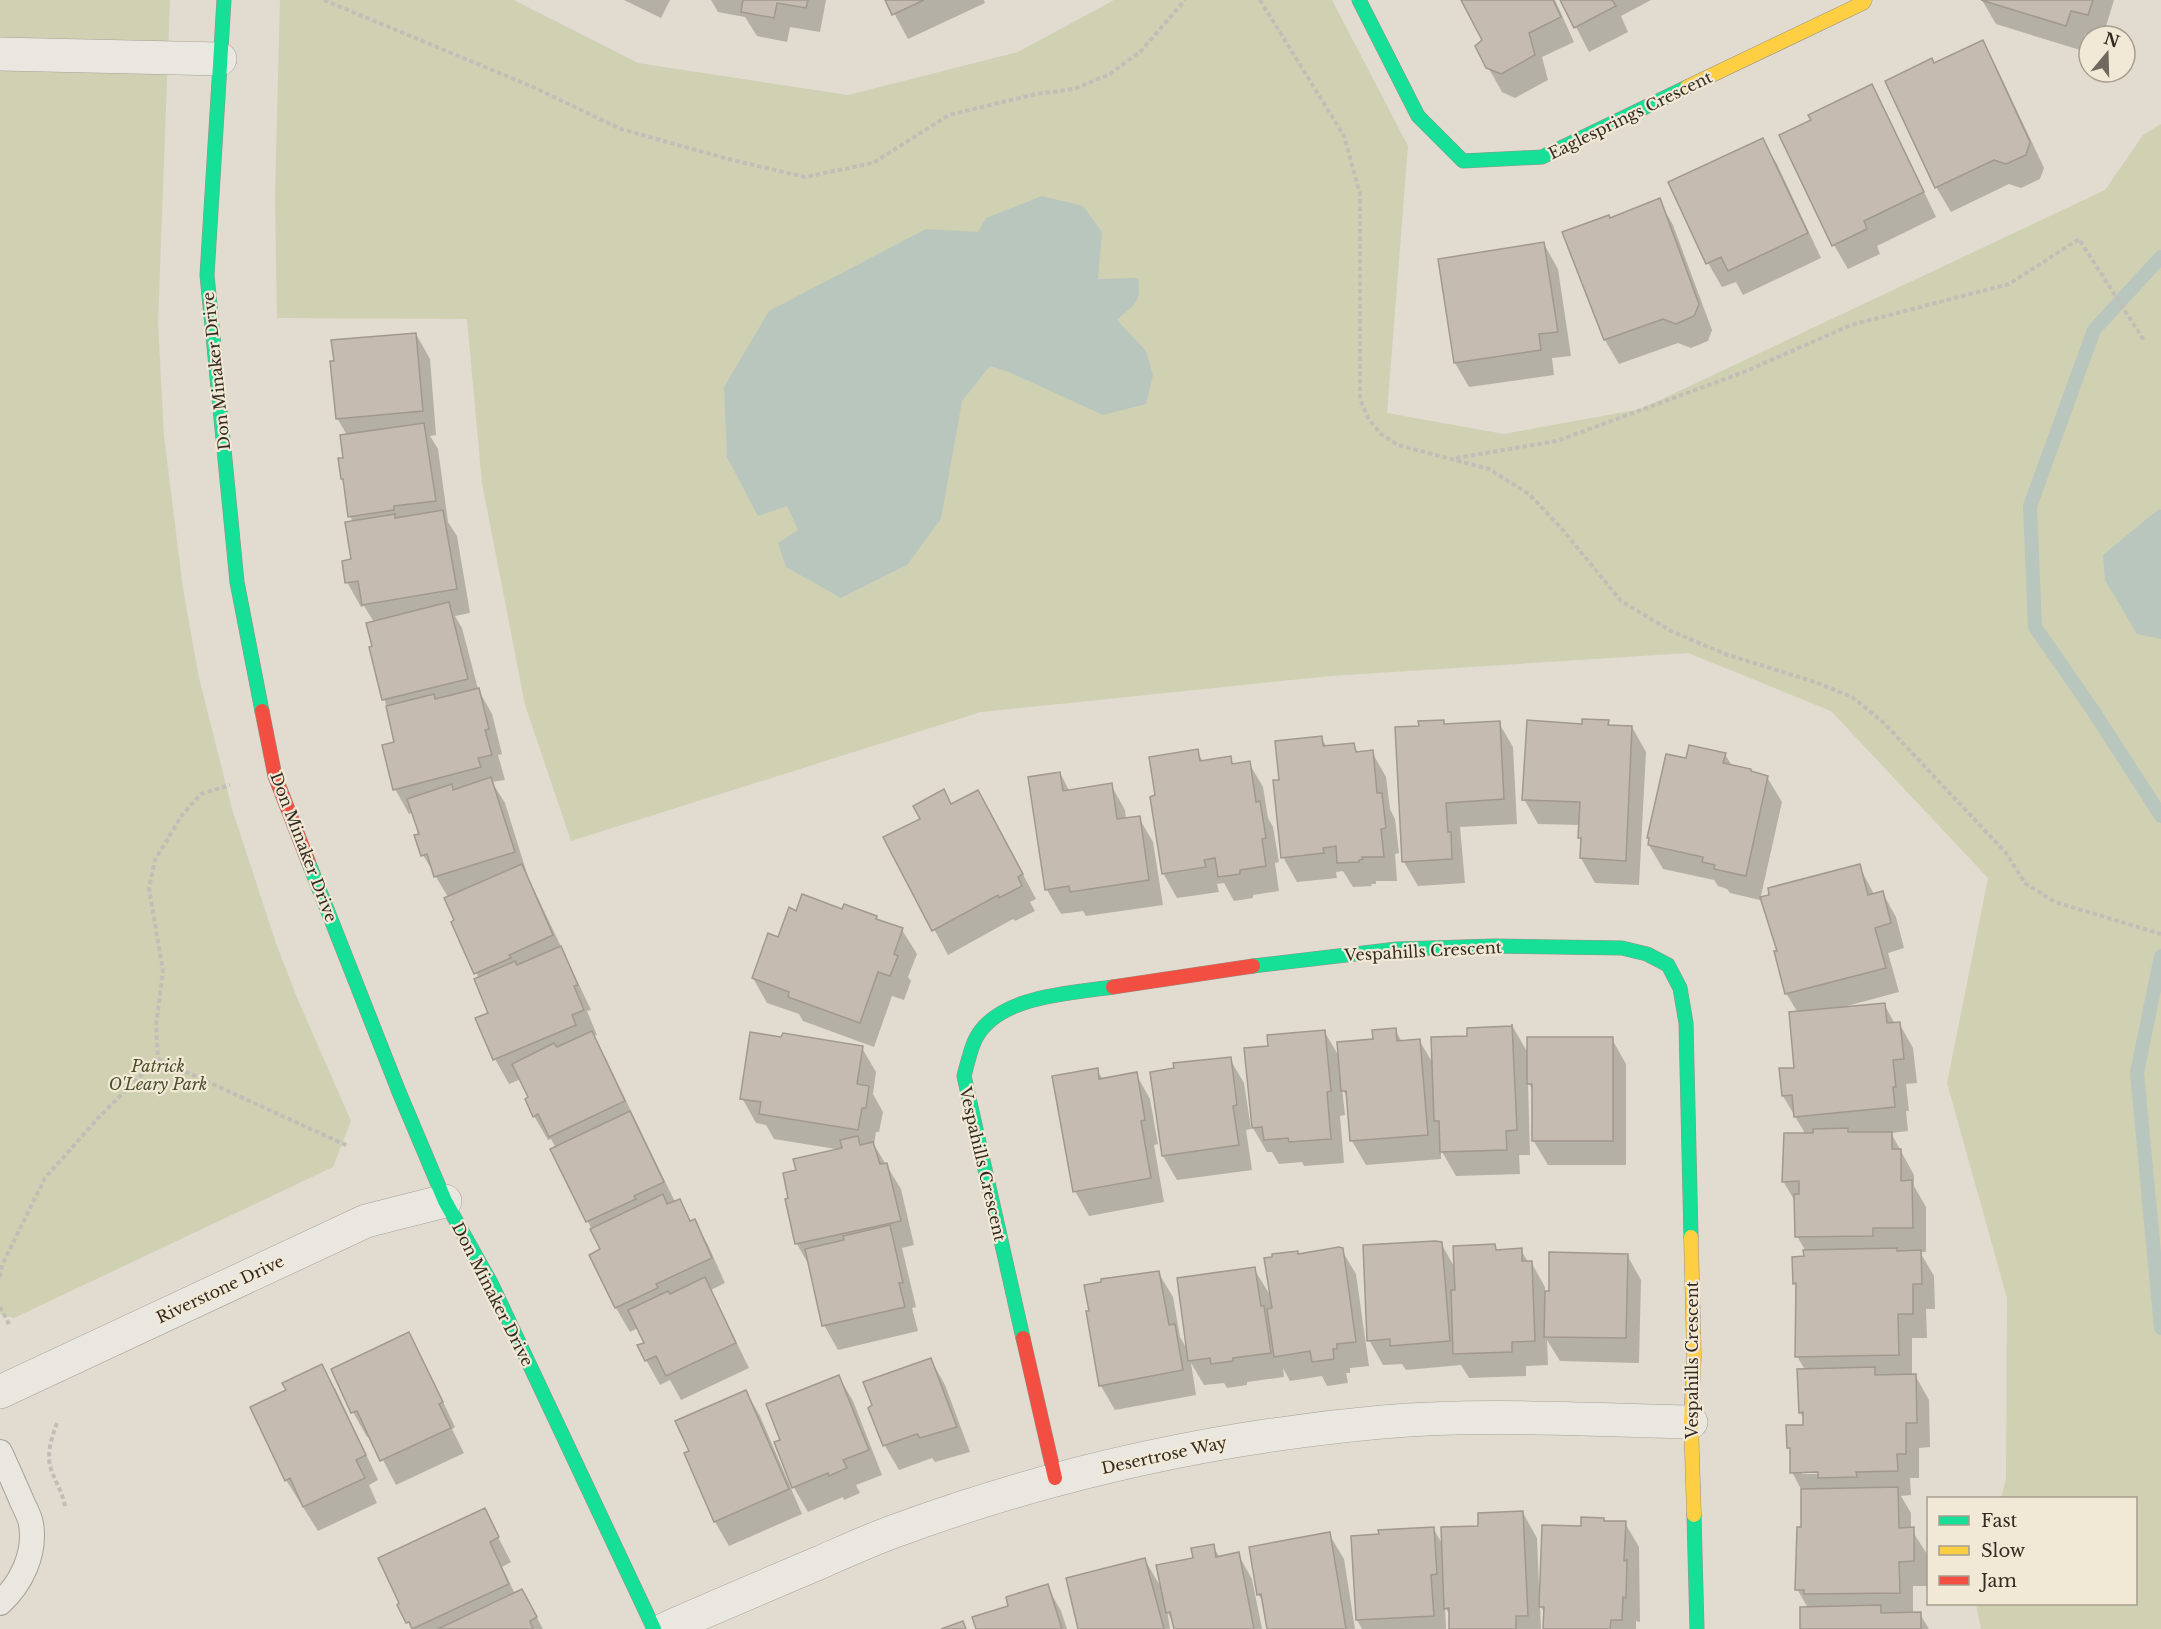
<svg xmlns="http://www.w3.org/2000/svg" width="2161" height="1629" font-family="'Libre Baskerville',serif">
<rect width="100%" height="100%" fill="#e1dccf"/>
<!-- green -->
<g fill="#d0d0b3">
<polygon points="0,0 170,0 158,323 164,436 183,589 199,678 232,809 277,946 298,1000 351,1121 333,1167 14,1318 0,1314"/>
<polygon points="280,0 514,0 638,63 848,95 1018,52 1114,0 1332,0 1408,146 1387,413 1504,434 1641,409 2105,190 2143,135 2161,124 2161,1629 1981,1629 1976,1604 2136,1604 2136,1498 2001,1498 2006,1479 2007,1298 1947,1083 1988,878 1831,711 1688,653 1330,676 981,712 571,841 525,705 482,483 467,319 277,318 275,196"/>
</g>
<!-- water -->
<g fill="#b9c6be">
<path d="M1042 196 1083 206 1102 232 1098 279 1138 278C1142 303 1134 304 1117 320L1146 351 1153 375 1146 404 1103 415 1009 372 990 366 962 401 941 519 907 565 841 598 786 567 778 543 798 530 787 506 758 516 727 457 724 387 769 311 926 229 978 232 986 218Z"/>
<polygon points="2159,509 2161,510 2161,639 2137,634 2105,580 2103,555"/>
</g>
<!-- shadow -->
<g fill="#0003" fill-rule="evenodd">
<polygon points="624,0 670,0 661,18"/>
<polygon points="711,0 826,0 820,32 790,27 787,42 757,36 745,17 718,12"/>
<polygon points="887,0 984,0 985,3 908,39"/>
<polygon points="1463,0 1555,0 1574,42 1542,57 1548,80 1515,98 1502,92 1488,67 1483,41"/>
<polygon points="1562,0 1651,0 1621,16 1628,32 1589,52"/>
<polygon points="1982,0 2114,0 2103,36 2085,34 2080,50 1996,24"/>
<polygon points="1982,42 1996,66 2044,168 2040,179 2021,188 2009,184 1951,212 1936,187 1934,65"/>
<polygon points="1871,86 1885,110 1936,217 1877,246 1880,254 1848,269 1834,245 1813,120"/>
<polygon points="1762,140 1777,164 1821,258 1743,295 1736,282 1722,287 1708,263"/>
<polygon points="1659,200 1673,225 1712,330 1708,341 1691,348 1678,343 1619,364 1605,340 1564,232 1610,220"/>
<polygon points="1544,244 1558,269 1571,356 1552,358 1554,375 1469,387 1455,363 1440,260"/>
<polygon points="416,334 430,359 436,435 430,436 438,449 448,522 457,536 470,613 455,616 462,628 478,689 492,714 502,754 498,755 505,780 492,782 505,803 528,877 591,1010 587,1011 597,1035 593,1036 605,1057 675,1202 679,1200 691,1222 694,1221 708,1245 725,1283 711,1290 749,1368 681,1400 670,1380 660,1385 646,1360 646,1344 638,1328 630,1332 616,1308 591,1256 602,1250 552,1149 556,1148 551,1139 548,1140 534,1116 531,1098 521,1079 509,1084 495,1059 477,1019 490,1013 479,979 453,922 455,921 448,897 423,855 421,836 413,812 409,814 395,789 396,743 371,648 374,647 374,622 364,606 361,607 347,582 353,560 353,523 350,516 345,483 342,478 347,435 337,418"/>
<polygon points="1443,721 1446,725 1499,723 1513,747 1517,824 1460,827 1465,883 1418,886 1404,862 1420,728"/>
<polygon points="1608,722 1611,726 1632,727 1646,752 1639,885 1595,883 1581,858 1580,825 1538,824 1524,799 1583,726"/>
<polygon points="1321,738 1327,747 1353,745 1358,753 1372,752 1386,777 1390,809 1395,819 1399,853 1395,854 1397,881 1376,881 1376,884 1371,884 1372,886 1353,887 1343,871 1336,872 1337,878 1297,882 1283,857 1281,781"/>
<polygon points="1197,751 1203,762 1230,758 1234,765 1249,763 1263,787 1268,818 1273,827 1279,862 1275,863 1279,891 1253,895 1253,898 1234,901 1224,883 1217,884 1219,892 1177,898 1163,873 1157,796"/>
<polygon points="1725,754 1732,766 1750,770 1753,774 1767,777 1782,802 1760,900 1730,893 1727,889 1718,886 1714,880 1663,869 1649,845 1687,759"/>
<polygon points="1060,773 1070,792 1111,785 1125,810 1126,819 1139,818 1153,842 1163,905 1086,916 1083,911 1061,914 1047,890 1030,778"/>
<polygon points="952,806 992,816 1036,899 1030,902 1035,911 1015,921 1013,919 948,955 885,838"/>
<path d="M1859 866 1874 894 1882 892 1896 917 1904 948 1888 953 1899 992 1843 1007V1008L1884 1004 1895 1024 1899 1023 1913 1048 1917 1083 1906 1084 1909 1111H1906L1908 1131 1891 1133 1914 1175V1186L1926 1207V1252H1920L1934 1276 1935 1309H1926L1927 1338H1912V1375H1915L1929 1400 1930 1447 1919 1448V1478H1910L1911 1495 1901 1496 1911 1513V1529L1927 1554 1928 1586H1913V1614H1920L1929 1629H1802L1808 1608 1797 1589 1803 1529 1802 1491 1792 1472 1791 1452 1789 1447 1805 1426 1804 1420 1800 1412 1805 1370 1797 1356V1288L1794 1283 1805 1257V1250L1797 1236 1796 1203 1783 1181 1806 1135 1783 1096 1796 1069 1798 1013 1786 993ZM1802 1471H1826V1474H1802Z"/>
<polygon points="797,913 876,917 878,921 902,930 917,954 908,977 911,981 904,1000 892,996 874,1047 803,1021 799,1014 767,1003 753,978"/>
<polygon points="1513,1027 1529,1055 1612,1039 1626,1064 1626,1165 1548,1165 1533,1140 1533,1091 1528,1082 1530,1155 1519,1155 1520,1174 1456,1176 1441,1150 1441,1159 1366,1165 1352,1141 1348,1099 1342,1088 1345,1115 1340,1116 1344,1163 1304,1166 1302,1162 1279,1164 1272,1152 1267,1152 1253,1128 1269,1047 1324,1031 1340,1058 1395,1030 1402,1042 1419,1040 1434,1065 1469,1038 1468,1029"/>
<polygon points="862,1048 876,1072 873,1094 883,1112 879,1132 876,1132 874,1145 901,1189 914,1245 902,1248 916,1307 912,1308 918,1331 838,1350 824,1325 811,1269 797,1244 787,1200 790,1199 798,1171 842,1150 774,1139 766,1125 756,1123 742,1098"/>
<polygon points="1230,1059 1244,1083 1251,1129 1246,1130 1252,1170 1177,1180 1163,1156 1152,1073"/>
<polygon points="1097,1070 1103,1080 1136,1074 1150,1099 1158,1144 1154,1145 1164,1202 1089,1216 1075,1191"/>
<polygon points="1441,1243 1455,1268 1494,1246 1497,1251 1521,1250 1528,1262 1531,1262 1545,1287 1545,1292 1550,1293 1627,1255 1641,1280 1639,1363 1560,1361 1547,1340 1548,1365 1526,1366 1526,1376 1469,1378 1461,1365 1406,1370 1402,1364 1383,1365 1369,1340"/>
<polygon points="1341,1249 1356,1274 1369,1366 1350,1368 1350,1373 1346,1373 1348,1383 1327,1386 1322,1376 1290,1381 1283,1368 1284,1377 1247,1382 1247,1385 1227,1388 1224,1383 1204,1385 1191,1363 1196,1395 1115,1410 1101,1386 1158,1272 1173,1297 1180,1337 1188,1351 1254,1269 1272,1298 1298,1255"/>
<polygon points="408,1334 422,1358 455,1427 452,1429 464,1453 396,1485 370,1435 367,1437 353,1412"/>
<polygon points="931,1360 945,1385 970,1452 935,1462 932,1458 899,1470 885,1446 870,1408"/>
<polygon points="321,1366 336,1390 378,1480 369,1485 377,1503 318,1531 286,1480 288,1391"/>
<polygon points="839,1377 853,1401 882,1475 856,1485 860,1493 844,1500 843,1497 808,1512 793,1486"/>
<polygon points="746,1392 760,1416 802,1514 729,1546 715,1522 686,1454 691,1452"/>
<polygon points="484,1510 511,1562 502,1567 515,1594 522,1590 543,1629 413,1629 399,1605"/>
<polygon points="1523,1513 1537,1538 1539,1587 1541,1587 1582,1527 1603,1519 1605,1522 1625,1523 1639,1547 1640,1622 1636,1621 1636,1629 1545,1629 1545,1614 1540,1605 1541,1629 1451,1629 1450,1616 1445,1606 1446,1629 1362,1629 1357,1620 1433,1528 1443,1545 1480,1527"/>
<polygon points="1329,1534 1344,1559 1355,1629 1269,1629 1265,1605 1258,1594"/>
<polygon points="1213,1546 1220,1558 1238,1554 1252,1579 1262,1629 1175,1629 1167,1610 1170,1629 1080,1629 1145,1560 1163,1591 1194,1559"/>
<polygon points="1047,1586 1061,1611 1067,1629 977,1629 1009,1607"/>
</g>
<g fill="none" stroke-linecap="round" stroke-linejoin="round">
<!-- stream -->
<g stroke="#b9c6be" stroke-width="14">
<polyline points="2161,257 2094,330 2030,506 2035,627 2094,712 2161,816"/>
<polyline points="2161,956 2137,1073 2161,1328"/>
</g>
</g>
<!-- building -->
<g fill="#c5bbb0" stroke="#a1988e" stroke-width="1.5">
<polygon points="743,0 808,0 806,8 777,3 774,18 741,12"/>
<polygon points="885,0 924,0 892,15"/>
<polygon points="1461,0 1553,0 1561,17 1529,33 1535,55 1501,74 1486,68 1475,46 1482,40"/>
<polygon points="1560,0 1612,0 1616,6 1574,28"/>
<polygon points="1981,0 2093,0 2088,15 2071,11 2066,26"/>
<polygon points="1983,40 2030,142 2026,155 2006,164 1994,160 1935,188 1885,81 1932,58 1934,63"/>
<polygon points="1872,84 1924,192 1864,221 1867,229 1832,246 1779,135 1811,120 1808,115"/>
<polygon points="1763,138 1808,233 1728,271 1721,257 1706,264 1668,182"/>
<polygon points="1660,198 1699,304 1694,316 1676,324 1663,319 1604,340 1562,232 1609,215 1610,218"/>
<polygon points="1544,242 1558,332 1539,334 1541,350 1454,363 1438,259"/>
<polygon points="416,333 423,411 336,419 330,361 334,361 331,340"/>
<polygon points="424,423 436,501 394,506 394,510 348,517 343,479 341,479 338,458 343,458 340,435"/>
<polygon points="443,510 457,589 362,605 358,581 345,583 342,561 351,559 345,522 395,514 395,518"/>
<polygon points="449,602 468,679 382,700 369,647 372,646 366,623"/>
<polygon points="479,688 489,729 485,730 492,755 478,758 481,767 393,790 382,745 394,742 386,706 434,694 435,699"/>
<polygon points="1582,719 1609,720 1608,725 1632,726 1626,861 1580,858 1581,838 1578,838 1580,802 1522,800 1527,720 1582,724"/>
<polygon points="1444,720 1444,724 1500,721 1504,799 1446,803 1448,832 1451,832 1452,859 1402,862 1395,727 1419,726 1418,721"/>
<polygon points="1322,736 1323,746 1354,743 1356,752 1373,750 1377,793 1382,793 1386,828 1381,829 1384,857 1362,857 1363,859 1359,860 1359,862 1337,863 1336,846 1323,848 1324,853 1281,858 1273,780 1279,780 1275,741"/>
<polygon points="1689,745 1726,753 1723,763 1751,769 1751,771 1768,776 1746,876 1714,869 1715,865 1702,862 1703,857 1648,845 1649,838 1647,838 1666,754 1686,758"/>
<polygon points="1198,749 1200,761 1231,756 1232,764 1250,761 1256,802 1260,801 1266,838 1262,839 1266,866 1240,870 1240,874 1218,877 1215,858 1204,860 1206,867 1162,874 1150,797 1155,795 1149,757"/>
<polygon points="1060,772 1063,791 1112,783 1117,819 1140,816 1149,880 1070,892 1069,886 1045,890 1028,777"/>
<polygon points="491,777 515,852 434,877 427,854 421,856 414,835 419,834 407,799 452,784 453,790"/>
<polygon points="944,789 951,804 978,790 1023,874 1018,877 1022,886 999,898 998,895 932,931 883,837 920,819 913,806"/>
<polygon points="522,864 553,935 509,955 511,958 474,974 451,922 454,920 444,898"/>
<polygon points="1860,864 1868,895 1883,891 1891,923 1875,928 1886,968 1785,994 1774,951 1777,951 1760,897 1769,895 1768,888"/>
<polygon points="802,894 842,909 844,904 877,916 876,919 903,928 894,954 898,956 890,976 878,972 860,1023 788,997 789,992 752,978 768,933 778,937 789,907 796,911"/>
<polygon points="561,946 578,985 574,986 584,1010 572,1015 576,1025 493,1060 475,1018 488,1013 474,979 515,961 517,965"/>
<polygon points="1885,1003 1887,1023 1900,1022 1904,1059 1893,1060 1896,1087 1893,1087 1895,1107 1794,1117 1792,1095 1782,1096 1779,1068 1794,1068 1789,1012"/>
<polygon points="1512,1024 1517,1130 1506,1131 1507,1150 1440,1152 1439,1121 1434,1121 1431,1037 1467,1036 1467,1028 1512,1026"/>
<polygon points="1396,1028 1397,1041 1420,1039 1428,1135 1350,1141 1346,1091 1341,1091 1337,1042 1373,1039 1372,1030"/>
<polygon points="1325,1030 1331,1091 1327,1092 1331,1139 1289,1142 1288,1138 1264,1140 1262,1127 1252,1128 1244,1048 1268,1046 1267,1035"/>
<polygon points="592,1031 625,1101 549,1137 538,1114 533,1117 525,1099 528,1097 512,1064 554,1043 557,1047"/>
<polygon points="750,1032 781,1037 783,1033 863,1046 857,1084 869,1086 866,1108 862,1108 858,1130 759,1114 761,1102 740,1099"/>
<polygon points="1527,1037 1613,1037 1613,1141 1532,1141 1532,1084 1527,1084"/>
<polygon points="1231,1057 1237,1105 1233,1106 1239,1145 1162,1156 1150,1072 1174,1068 1173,1063"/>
<polygon points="1098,1068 1099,1079 1137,1072 1145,1120 1141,1121 1151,1178 1073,1192 1052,1076"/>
<polygon points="630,1111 664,1182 634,1196 636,1199 586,1222 550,1149"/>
<polygon points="1848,1128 1848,1132 1892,1132 1892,1149 1901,1149 1901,1181 1912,1180 1913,1228 1873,1228 1873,1236 1795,1237 1794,1194 1799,1194 1799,1181 1782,1182 1784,1133 1813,1133 1813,1129"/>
<polygon points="858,1136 860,1145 873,1142 880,1164 887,1163 901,1221 795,1244 785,1199 788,1198 783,1173 796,1170 793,1159 842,1148 840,1140"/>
<polygon points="663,1194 667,1204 680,1199 690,1221 695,1219 712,1258 656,1284 658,1288 615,1308 589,1255 600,1249 590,1229"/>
<polygon points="890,1225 903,1283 899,1283 905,1307 822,1326 805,1249 844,1240 843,1236"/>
<polygon points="1435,1241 1442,1242 1450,1341 1390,1346 1390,1339 1367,1341 1363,1245"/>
<polygon points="1495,1244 1496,1250 1522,1248 1522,1261 1532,1261 1535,1341 1512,1342 1512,1352 1453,1354 1451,1290 1455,1290 1453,1246"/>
<polygon points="1339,1247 1343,1248 1356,1342 1337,1344 1337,1349 1333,1349 1334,1359 1312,1362 1310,1351 1274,1357 1267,1309 1272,1308 1264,1258 1272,1257 1272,1254 1298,1251 1298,1254"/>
<polygon points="1897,1248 1897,1251 1921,1250 1922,1284 1913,1284 1913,1314 1898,1314 1899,1355 1795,1357 1796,1283 1793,1284 1792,1257 1804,1256 1803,1250"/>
<polygon points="1549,1252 1628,1254 1626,1338 1544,1337 1545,1291 1549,1291"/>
<polygon points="1255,1267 1261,1306 1264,1306 1271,1353 1233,1358 1233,1361 1211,1364 1210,1358 1188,1361 1177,1278"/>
<polygon points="1159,1271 1169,1325 1175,1324 1183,1370 1099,1386 1086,1311 1089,1311 1084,1285 1101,1282 1101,1279"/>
<polygon points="705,1277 736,1343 666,1376 656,1356 645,1361 637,1345 644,1343 628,1310 668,1291 670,1294"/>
<polygon points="409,1332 443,1402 439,1404 451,1428 380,1461 357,1411 351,1413 331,1369"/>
<polygon points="931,1358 957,1427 920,1438 917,1434 883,1446 868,1408 872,1405 863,1382"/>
<polygon points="322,1364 366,1455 356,1460 365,1478 303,1507 290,1478 285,1481 250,1407 286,1390 282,1383"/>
<polygon points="1875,1367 1875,1375 1916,1374 1917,1423 1906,1423 1906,1454 1897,1454 1898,1471 1856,1472 1857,1477 1818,1478 1818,1472 1790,1473 1790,1448 1787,1448 1786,1425 1803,1425 1803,1412 1799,1413 1797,1369"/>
<polygon points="839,1375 869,1450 843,1460 847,1468 829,1476 828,1473 792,1488 774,1442 780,1440 766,1404"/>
<polygon points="746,1390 789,1489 714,1522 684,1453 689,1451 675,1421"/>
<polygon points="1898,1487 1899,1528 1914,1527 1914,1561 1899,1562 1900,1593 1804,1594 1804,1590 1795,1590 1797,1527 1801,1527 1801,1489"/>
<polygon points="485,1508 499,1537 490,1542 509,1584 412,1629 409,1622 406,1623 397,1605 399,1603 378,1558"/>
<polygon points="1523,1511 1528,1616 1516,1616 1516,1629 1449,1629 1449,1608 1444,1609 1441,1527 1478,1526 1478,1513"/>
<polygon points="1581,1517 1604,1518 1604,1521 1626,1521 1624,1561 1627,1560 1626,1598 1623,1597 1622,1620 1611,1620 1610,1629 1543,1629 1544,1607 1539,1607 1542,1525 1581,1526"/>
<polygon points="1434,1527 1437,1574 1431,1575 1434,1616 1356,1620 1351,1536 1379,1534 1378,1530"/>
<polygon points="1330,1532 1346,1629 1267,1629 1261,1594 1257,1595 1249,1547"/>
<polygon points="1214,1544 1216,1557 1239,1552 1254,1629 1174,1629 1170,1612 1166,1613 1156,1565 1193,1558 1191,1548"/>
<polygon points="1145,1558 1164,1629 1078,1629 1066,1578"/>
<polygon points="1048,1584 1062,1629 976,1629 972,1617 1008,1606 1006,1597"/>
<polygon points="522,1589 537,1617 530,1621 533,1629 438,1629"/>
<polygon points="1881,1605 1881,1613 1921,1612 1921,1629 1800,1629 1800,1607"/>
<polygon points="963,1621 966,1629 941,1629"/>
</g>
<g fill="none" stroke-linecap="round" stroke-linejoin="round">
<defs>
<path id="lane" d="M0 1452C7 1467 14 1483 21 1499 24 1507 30 1516 31 1524 36 1554 21 1584 0 1603"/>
<g id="street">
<polyline points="0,54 220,59"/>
<polyline points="0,1392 366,1221 445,1201"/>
<path d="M665 1629C717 1606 769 1584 821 1562 846 1551 870 1540 895 1531 1052 1473 1216 1437 1382 1422 1485 1413 1588 1420 1691 1422"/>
</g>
<g id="fast">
<polyline points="224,0 207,275 237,582 262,711"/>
<polyline points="1359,0 1418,116 1463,161 1542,157 1687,87"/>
<polyline points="308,861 399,1092 445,1201 491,1283 654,1629"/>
<polyline points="1253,966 1397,949 1494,946 1622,948 1647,954 1668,965 1680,988 1686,1023 1691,1237"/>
<path d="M1023 1338 964 1076C967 1065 970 1051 975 1040 996 996 1070 993 1113 987"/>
<polyline points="1694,1515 1697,1629"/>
</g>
<g id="slow">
<polyline points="1687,87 1863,3 1865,0"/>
<polyline points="1691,1237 1694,1356 1691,1422 1694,1515"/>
</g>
<g id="jam">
<polyline points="262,711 275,776 308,861"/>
<polyline points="1113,987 1253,966"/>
<polyline points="1023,1338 1055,1478"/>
</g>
</defs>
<!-- lane casing -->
<use href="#lane" stroke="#a7a198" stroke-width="26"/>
<!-- street casing -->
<use href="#street" stroke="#a7a198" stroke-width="34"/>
<!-- fast casing -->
<use href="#fast" stroke="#979188" stroke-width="15"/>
<!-- slow casing -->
<use href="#slow" stroke="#979188" stroke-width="15"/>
<!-- jam casing -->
<use href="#jam" stroke="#979188" stroke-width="15"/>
<!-- path -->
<g stroke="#c2beb7" stroke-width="4" stroke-dasharray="4.5 3" stroke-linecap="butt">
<polyline points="324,0 533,87 621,129 728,159 805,177 873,163 949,115 1036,94 1074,89 1110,74 1141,51 1185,0"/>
<polyline points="1260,0 1344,136 1360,194 1360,399 1368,418 1381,434 1398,445 1489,469 1529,494 1562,529 1621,601 1671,631 1725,654 1815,682 1852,697 1884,723 2006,853 2025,883 2055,902 2161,934"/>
<polyline points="1456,458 1557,441 1744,372 1851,325 2009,284 2079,239 2145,342"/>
<polyline points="158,1059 348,1146"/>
<polyline points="0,1277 2,1265 45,1178 100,1116 158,1059 156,1025 163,971 149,888 155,860 182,815 201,794 230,785"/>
<polyline points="0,1307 9,1324"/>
<path d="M57 1423C52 1436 47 1452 50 1466 54 1480 63 1492 65 1507"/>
</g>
<!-- lane -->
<use href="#lane" stroke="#eae7e0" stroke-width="24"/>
<!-- street -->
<use href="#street" stroke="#eae7e0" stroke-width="33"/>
<!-- fast -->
<use href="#fast" stroke="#16e098" stroke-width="14"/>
<!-- slow -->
<use href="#slow" stroke="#ffcf43" stroke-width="14"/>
<!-- jam -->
<use href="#jam" stroke="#f24e42" stroke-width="14"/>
</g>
<g text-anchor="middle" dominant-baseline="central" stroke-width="4.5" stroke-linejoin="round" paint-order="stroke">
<!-- street labels -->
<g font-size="16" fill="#352a21" stroke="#f1e9d6">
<text transform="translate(1630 115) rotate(-26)">Eaglesprings Crescent</text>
<text transform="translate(216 371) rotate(-96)">Don Minaker Drive</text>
<text transform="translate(304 847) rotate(69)">Don Minaker Drive</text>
<text transform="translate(1423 951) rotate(-3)">Vespahills Crescent</text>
<text transform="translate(983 1164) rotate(77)">Vespahills Crescent</text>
<text transform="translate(220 1289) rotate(-25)">Riverstone Drive</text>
<text transform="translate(493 1294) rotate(63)">Don Minaker Drive</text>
<text transform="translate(1692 1360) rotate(-90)">Vespahills Crescent</text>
<text transform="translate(1164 1455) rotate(-12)">Desertrose Way</text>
</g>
<!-- park labels -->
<g font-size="16" font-style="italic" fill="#464f2a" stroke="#f1e9d6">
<text x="158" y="1066">Patrick<tspan x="158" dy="18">O'Leary Park</tspan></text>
</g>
</g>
<!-- legend -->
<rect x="1927" y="1497" width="210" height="108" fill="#f1e9d6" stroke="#a69d8e" stroke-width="1.5"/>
<rect x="1939" y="1516" width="30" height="9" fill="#16e098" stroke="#a69d8e" stroke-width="1.5"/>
<text x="1981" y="1527" font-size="18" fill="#352a21">Fast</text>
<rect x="1939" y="1546" width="30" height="9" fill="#ffcf43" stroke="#a69d8e" stroke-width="1.5"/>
<text x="1981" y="1557" font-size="18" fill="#352a21">Slow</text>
<rect x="1939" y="1576" width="30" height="9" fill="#f24e42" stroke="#a69d8e" stroke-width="1.5"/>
<text x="1981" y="1587" font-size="18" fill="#352a21">Jam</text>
<!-- north arrow -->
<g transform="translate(2107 54) rotate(19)"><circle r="28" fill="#f1e9d6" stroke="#a69d8e" stroke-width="1.5"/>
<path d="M0-4.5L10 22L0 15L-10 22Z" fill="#71685e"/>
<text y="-9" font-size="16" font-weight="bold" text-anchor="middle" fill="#352a21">N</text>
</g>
</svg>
